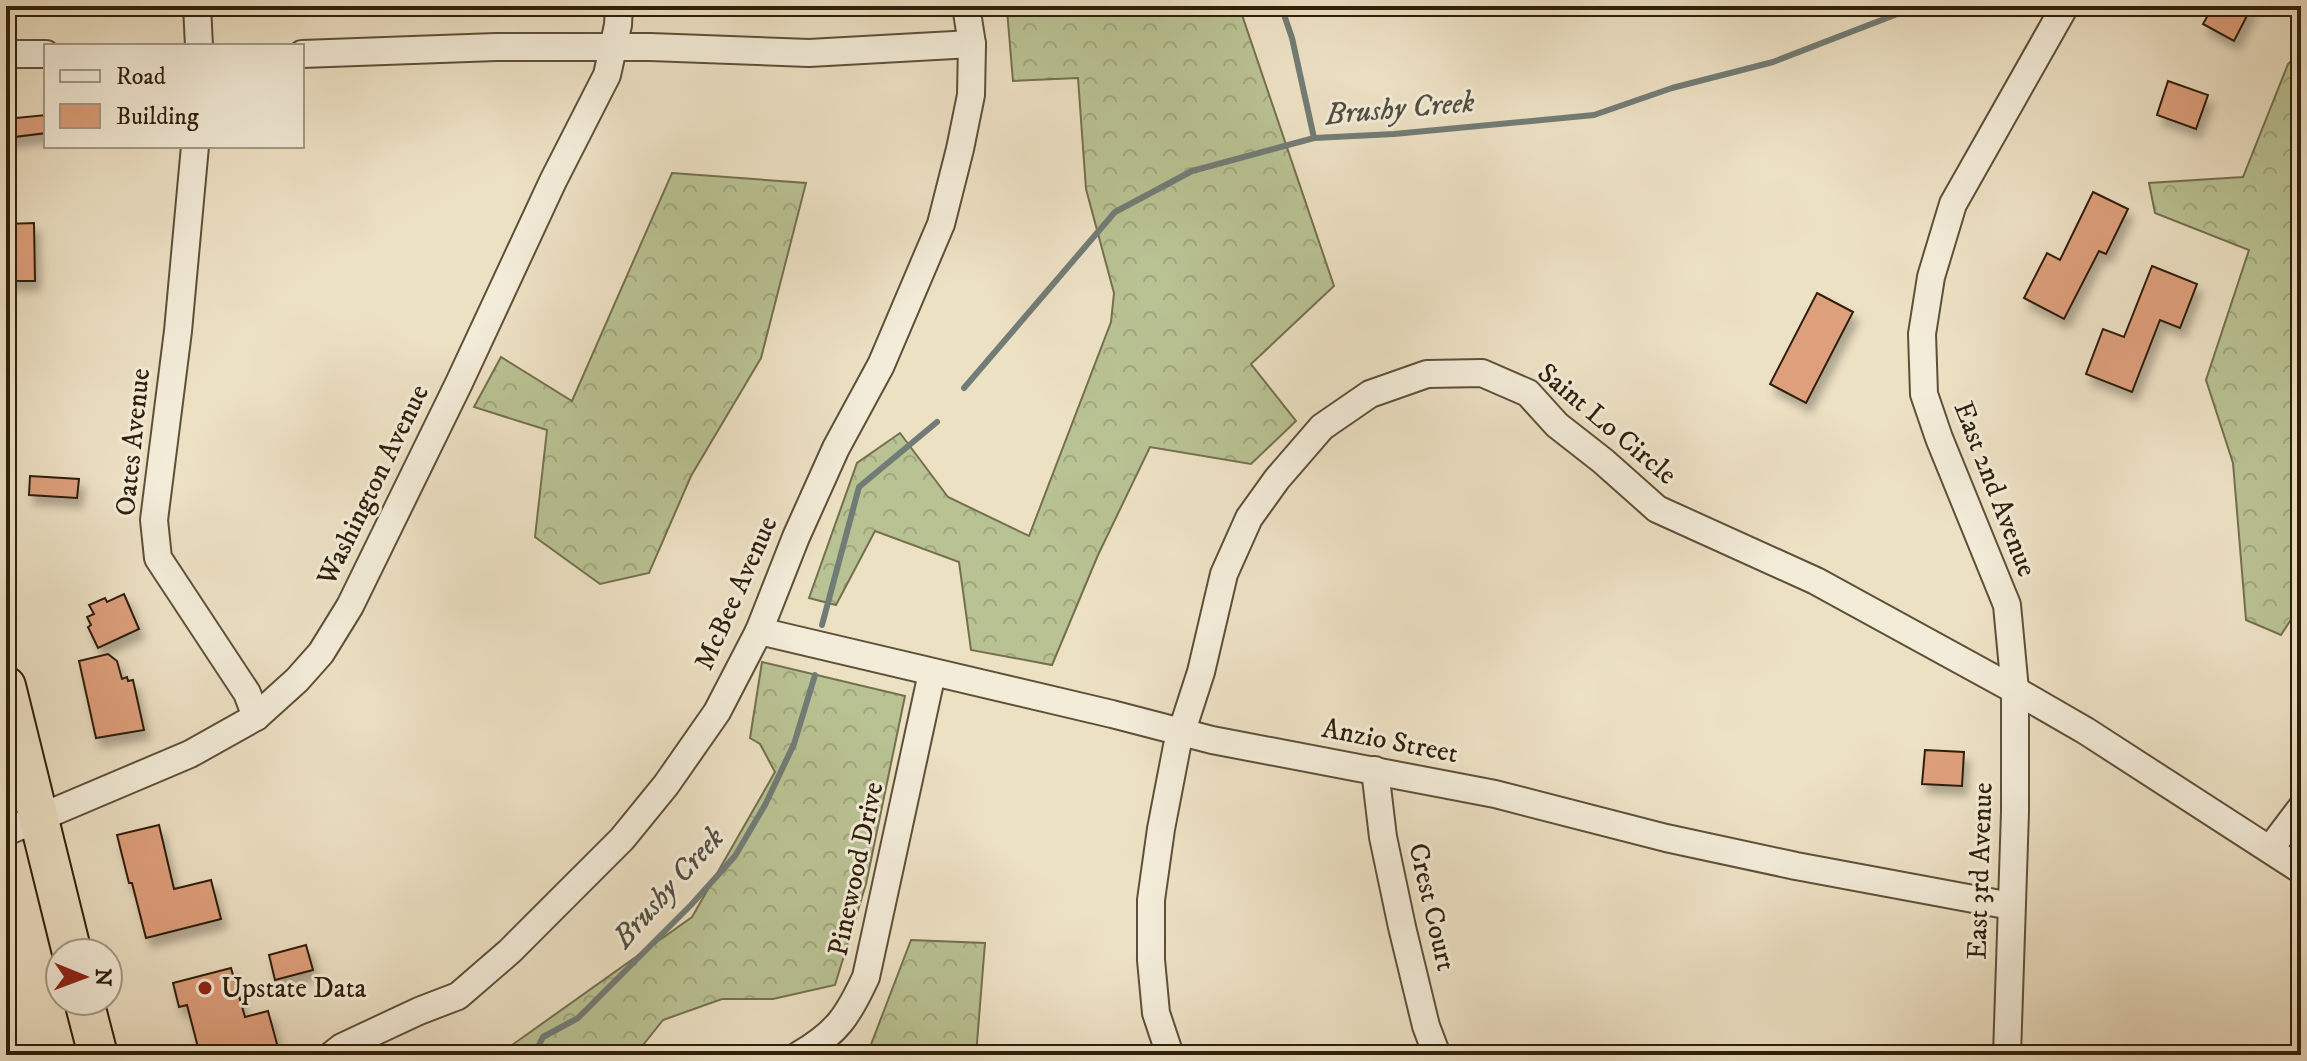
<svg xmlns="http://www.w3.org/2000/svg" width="2307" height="1061" font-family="'IM FELL DW Pica',serif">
<defs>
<pattern id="forest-crowns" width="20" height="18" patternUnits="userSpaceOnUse" patternTransform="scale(2)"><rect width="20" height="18" fill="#b9c293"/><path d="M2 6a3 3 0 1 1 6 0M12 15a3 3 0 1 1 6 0" fill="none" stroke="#9fa67d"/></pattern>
<filter id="shadow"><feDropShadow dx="5" dy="9" stdDeviation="4" flood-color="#0004"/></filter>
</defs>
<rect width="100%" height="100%" fill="#ede1c4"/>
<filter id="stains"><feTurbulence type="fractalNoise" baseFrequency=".0025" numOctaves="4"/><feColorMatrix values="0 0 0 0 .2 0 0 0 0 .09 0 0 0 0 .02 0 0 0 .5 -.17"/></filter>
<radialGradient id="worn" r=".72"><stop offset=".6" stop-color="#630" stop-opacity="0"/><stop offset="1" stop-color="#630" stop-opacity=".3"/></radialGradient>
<!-- forest -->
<g fill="url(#forest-crowns)" stroke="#74704e" stroke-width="2">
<polygon points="1041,6 1239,6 1334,286 1251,364 1296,421 1251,464 1150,447 1098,555 1052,665 971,650 959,562 875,531 836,605 809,598 857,463 900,433 948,497 1029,536 1111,322 1114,293 1086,189 1078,78 1013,81 1007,10"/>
<polygon points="2301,52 2301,604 2281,635 2246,620 2233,463 2206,380 2249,250 2155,213 2149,183 2243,177 2288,64"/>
<polygon points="672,173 806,183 761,358 691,476 649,573 600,584 535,537 547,430 474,407 501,357 572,401"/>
<polygon points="762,662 905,696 866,884 835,985 773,999 722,999 663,1020 635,1055 498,1055 692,917 775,772 760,744 750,738"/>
<polygon points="911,940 985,943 976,1055 867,1055"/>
</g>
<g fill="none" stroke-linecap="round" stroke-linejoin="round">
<!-- stream -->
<g stroke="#727c76" stroke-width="6">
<polyline points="1281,6 1292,38 1314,138"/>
<polyline points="964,388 1115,212 1192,171 1314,138 1394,134 1594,115 1672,88 1773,62 1918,6"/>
<polyline points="822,625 859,487 937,422"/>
<polyline points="534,1055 543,1037 578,1018 691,905 735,856 765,805 794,744 815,675"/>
</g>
</g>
<!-- building -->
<g fill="#de9f7b" stroke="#2f1f09" stroke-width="2" filter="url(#shadow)">
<polygon points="2213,6 2252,6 2234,41 2203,24"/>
<polygon points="2168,81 2208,95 2196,129 2157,115"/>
<polygon points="46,115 46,133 6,138 6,119"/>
<polygon points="2093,192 2128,209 2106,254 2099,251 2064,319 2024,298 2047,253 2060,260"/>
<polygon points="34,223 35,281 6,281 6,224"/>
<polygon points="2152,266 2197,284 2180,328 2160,320 2132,392 2086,374 2103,329 2124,337"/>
<polygon points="1817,293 1853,312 1806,403 1770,384"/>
<polygon points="30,476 79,479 77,498 29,495"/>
<polygon points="124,594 139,629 98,648 88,627 91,625 87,617 94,614 89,605 105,598 107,602"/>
<polygon points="108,654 117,661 122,679 127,677 128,681 133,680 144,730 96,738 79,661"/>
<polygon points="1925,750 1964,752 1962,786 1922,784"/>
<polygon points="159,825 174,889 211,880 221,919 146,938 132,883 129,883 117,835"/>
<polygon points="306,945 313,970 275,980 269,955"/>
<polygon points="231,968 245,1017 268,1011 280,1055 200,1055 187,1005 179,1007 173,983"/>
</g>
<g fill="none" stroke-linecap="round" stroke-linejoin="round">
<defs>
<g id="minor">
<polyline points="197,6 199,46"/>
<polyline points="6,54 46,54"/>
<polyline points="302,54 496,47 650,47 809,53 972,44"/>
<polyline points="195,146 178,331 154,520 158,558 247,693 256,717"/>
<polyline points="759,631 1112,714 1212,740 1495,794 1666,838 1796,866 2011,906"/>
<polyline points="1375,770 1383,837 1402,927 1426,1026 1437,1055"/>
<polyline points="6,832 190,754 256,717 297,680 321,653 350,606 459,383 553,181 607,75 618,25 619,6"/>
<polyline points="2270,849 2301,808"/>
<polyline points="332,1055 342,1047 419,1011 458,996 510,951 622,839 666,785 717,712 759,631 796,537 836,448 881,365 941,224 960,149 971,95 972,44 966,6"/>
<path d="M799 1055C837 1033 848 1016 866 977L932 673"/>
<polyline points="1170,1055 1156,1013 1151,960 1151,900 1161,829 1177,746 1201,672 1224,574 1249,518 1277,479 1322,427 1370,394 1427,374 1482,373 1528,393 1557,425 1603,461 1657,509 1816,581 2015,690 2086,731 2301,870"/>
<polyline points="2007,1055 2015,812 2015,690 2007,605 1939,438 1924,394 1922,334 1931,277 1953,204 2065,6"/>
</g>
<g id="highway">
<polyline points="6,686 72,953"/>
<polyline points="84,1001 98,1055"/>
</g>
</defs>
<!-- minor casing -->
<use href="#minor" stroke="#5e5038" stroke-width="30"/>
<!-- highway casing -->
<use href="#highway" stroke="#2f1f09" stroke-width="42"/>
<!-- minor -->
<use href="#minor" stroke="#f3ecd9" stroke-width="26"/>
<!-- highway -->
<use href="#highway" stroke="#ede1c4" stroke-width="38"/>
</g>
<!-- markers -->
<circle fill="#8f2418" stroke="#f3ecd9" stroke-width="3" cx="205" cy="988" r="8"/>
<g text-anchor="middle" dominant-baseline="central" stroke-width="6" stroke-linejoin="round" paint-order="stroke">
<!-- street labels -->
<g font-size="28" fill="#2f1f09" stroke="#f3ecd9">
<text transform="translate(1607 424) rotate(40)">Saint Lo Circle</text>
<text transform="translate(133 442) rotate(-84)">Oates Avenue</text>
<text transform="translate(373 485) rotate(-64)">Washington Avenue</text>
<text transform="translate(1995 489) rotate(69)">East 2nd Avenue</text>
<text transform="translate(736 593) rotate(-66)">McBee Avenue</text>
<text transform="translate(1390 741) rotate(11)">Anzio Street</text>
<text transform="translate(856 869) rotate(-78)">Pinewood Drive</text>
<text transform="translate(1980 871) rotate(-88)">East 3rd Avenue</text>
<text transform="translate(1432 907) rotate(77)">Crest Court</text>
</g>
<!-- poi labels -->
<g font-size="28" fill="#2f1f09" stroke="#f3ecd9" text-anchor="start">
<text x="221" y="988">Upstate Data</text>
</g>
<!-- water labels -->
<g font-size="30" font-style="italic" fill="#514e40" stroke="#f3ecd9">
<text transform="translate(1400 109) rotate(-5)">Brushy Creek</text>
<text transform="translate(669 888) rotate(-48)">Brushy Creek</text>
</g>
</g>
<!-- margin -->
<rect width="2307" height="1061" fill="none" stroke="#ede1c4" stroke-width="32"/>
<rect x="8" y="8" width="2291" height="1045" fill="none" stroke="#2f1f09" stroke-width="4"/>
<rect x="16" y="16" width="2275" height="1029" fill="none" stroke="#2f1f09" stroke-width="2"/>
<!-- legend -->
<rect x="44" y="44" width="260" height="104" fill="#f3ecd9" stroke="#a59a86" stroke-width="2"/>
<rect x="60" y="70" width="40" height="12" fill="#f3ecd9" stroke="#a59a86" stroke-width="2"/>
<text x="116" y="84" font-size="24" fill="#2f1f09">Road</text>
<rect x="60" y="104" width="40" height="24" fill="#de9f7b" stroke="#a59a86" stroke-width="2"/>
<text x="116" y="124" font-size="24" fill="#2f1f09">Building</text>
<!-- north arrow -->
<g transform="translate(84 977) rotate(91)"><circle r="38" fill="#f3ecd9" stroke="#a59a86" stroke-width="2"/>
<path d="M0-6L14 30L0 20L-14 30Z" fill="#8f2418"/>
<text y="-12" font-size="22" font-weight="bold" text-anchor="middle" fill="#2f1f09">N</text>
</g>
<rect width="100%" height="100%" filter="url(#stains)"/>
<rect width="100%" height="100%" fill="url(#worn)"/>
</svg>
